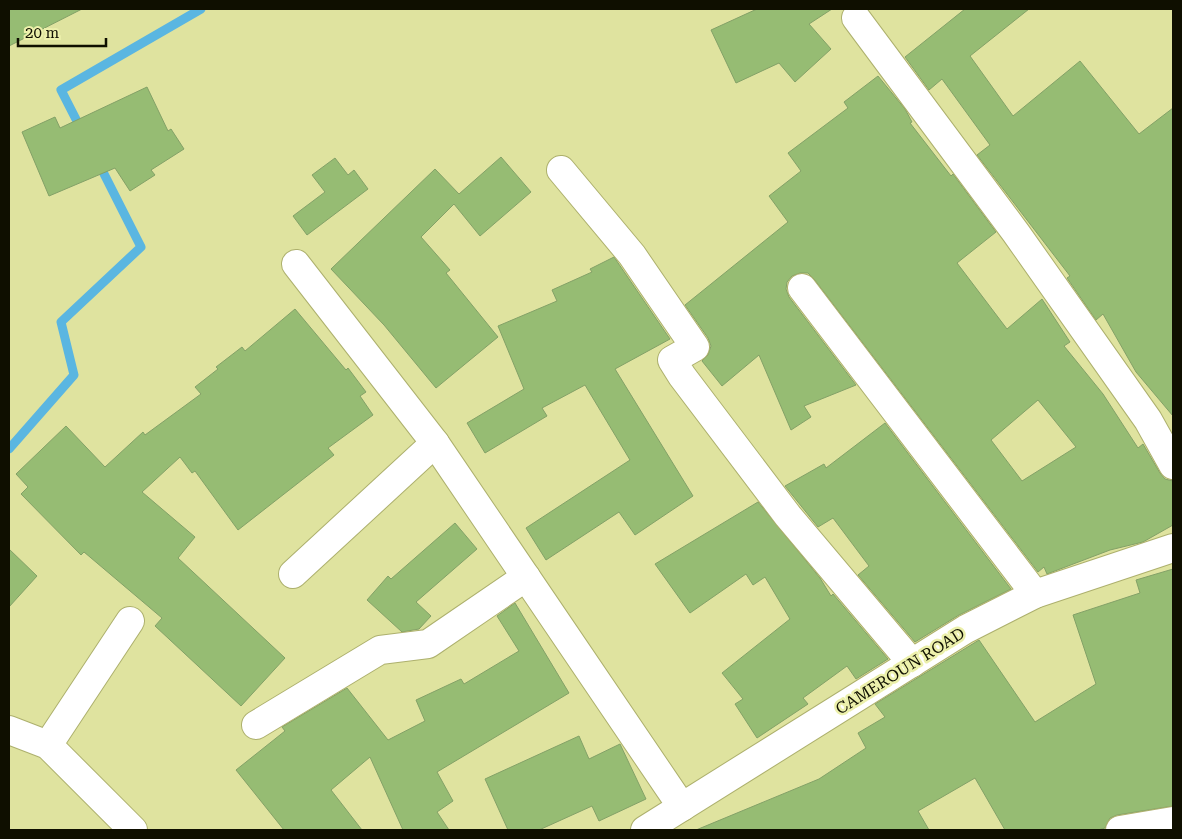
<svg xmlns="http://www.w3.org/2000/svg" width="1182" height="839" font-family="'Roboto Serif',serif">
<rect width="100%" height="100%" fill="#dfe39f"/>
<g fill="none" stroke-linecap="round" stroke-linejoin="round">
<!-- stream -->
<g stroke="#5ab6e1" stroke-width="9">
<polyline points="82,131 61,90 201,9"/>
<polyline points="9,449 74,375 61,322 141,247 98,162"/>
</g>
</g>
<!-- building -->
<g fill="#96bc73" stroke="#83a167" fill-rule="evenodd">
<polygon points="9,9 82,9 9,46"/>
<polygon points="757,9 832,9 809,24 831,49 795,82 779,63 736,83 711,30"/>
<polygon points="965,9 1029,9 970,56 1013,116 1080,61 1139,134 1173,108 1173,416 1136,372 1103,314 1096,320 1067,278 1070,276 977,155 990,145 942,79 929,90 905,57"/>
<path d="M878 76 905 109 912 122 910 123 951 176 953 174 996 232 957 263 1007 329 1042 299 1070 342 1064 346 1103 394 1138 448 1143 444 1160 473 1165 479 1173 481V525L1143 542 1110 550 1047 574 1044 567 1038 572 814 279 808 273H800L792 276 787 282 786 289 789 297 856 385 804 406 811 417 791 430 759 355 722 386 702 361 708 355 711 346 708 338 685 305 788 222 769 196 801 171 788 153 848 108 844 102ZM1038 400 1076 447 1022 481 991 440Z"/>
<polygon points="147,87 168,131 171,129 184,149 151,170 155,175 130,191 115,168 49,196 22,132 55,117 60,128"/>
<polygon points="501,157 531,192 480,236 454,204 421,237 450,270 446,273 498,337 436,388 384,325 331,269 435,169 459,194"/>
<polygon points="335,158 348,175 354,170 368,189 307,235 293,216 325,192 312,175"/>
<polygon points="614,257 670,339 615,369 693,496 635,535 619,512 546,560 526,528 630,460 585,385 542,408 547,416 485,453 467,423 524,389 498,326 557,301 552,290 592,272 590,269"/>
<polygon points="295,309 346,370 348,368 366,392 360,396 373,415 328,448 334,455 238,530 195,471 192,473 180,457 142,492 195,537 178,558 285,658 241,706 155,626 162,618 84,552 81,555 21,494 28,487 16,474 66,426 105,467 143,432 145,435 201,394 195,387 218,369 216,367 242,347 245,351"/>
<polygon points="885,423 1011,589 959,615 915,642 858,575 869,566 833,518 818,527 785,486 824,464 826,468"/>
<polygon points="758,502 820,578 831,596 833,594 888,659 856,679 847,666 803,698 808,704 757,738 735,704 743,699 722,673 790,619 765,577 753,585 746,574 690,613 655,564"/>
<polygon points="455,523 477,549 416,602 431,616 419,629 402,632 367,600 388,576 391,579"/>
<polygon points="9,549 37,576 9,607"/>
<polygon points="1173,569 1173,806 1117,815 1110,818 1105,828 1098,830 1005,830 975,778 918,811 929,830 696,830 819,779 866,748 858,733 885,717 875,704 979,640 1035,722 1096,684 1073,615 1140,593 1136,580"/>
<polygon points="515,603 569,693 437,772 453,801 437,812 449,830 403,830 370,757 331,790 362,830 284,830 236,770 285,731 282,727 347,688 388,740 425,721 416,700 461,679 464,684 519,651 497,616"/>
<polygon points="579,736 589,759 620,744 646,799 599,821 592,806 539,830 508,830 485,779"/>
</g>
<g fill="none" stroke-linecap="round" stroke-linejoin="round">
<defs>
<g id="minor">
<polyline points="856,18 1016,233 1148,420 1173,465"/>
<polyline points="561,170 632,255 695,347 672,360 682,376 788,516 912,663"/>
<polyline points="296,264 435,443 682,807"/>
<polyline points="802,288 1035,594"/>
<polyline points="293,574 435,443"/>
<polyline points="256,725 380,650 428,644 526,577"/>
<polyline points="9,730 48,745 133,830"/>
<polyline points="48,745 130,621"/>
<polyline points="645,830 966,629 1035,594 1173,548"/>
<polyline points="1120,830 1173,821"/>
</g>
</defs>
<!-- minor casing -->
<use href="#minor" stroke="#adb06d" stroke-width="30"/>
<!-- minor -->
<use href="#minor" stroke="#fff" stroke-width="28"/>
</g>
<g text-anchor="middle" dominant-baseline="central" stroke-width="5" stroke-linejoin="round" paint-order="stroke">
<!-- street labels -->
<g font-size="16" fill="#0f0f00" stroke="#ecf0ab">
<text transform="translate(900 671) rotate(-32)">CAMEROUN ROAD</text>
</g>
</g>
<!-- border -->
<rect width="1182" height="839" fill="none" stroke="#0f0f00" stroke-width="20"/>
<!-- scale -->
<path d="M18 38v8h88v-8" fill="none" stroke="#0f0f00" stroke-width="2.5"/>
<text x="25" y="38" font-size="15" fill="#0f0f00" stroke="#ecf0ab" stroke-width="4" paint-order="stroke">20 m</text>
</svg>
